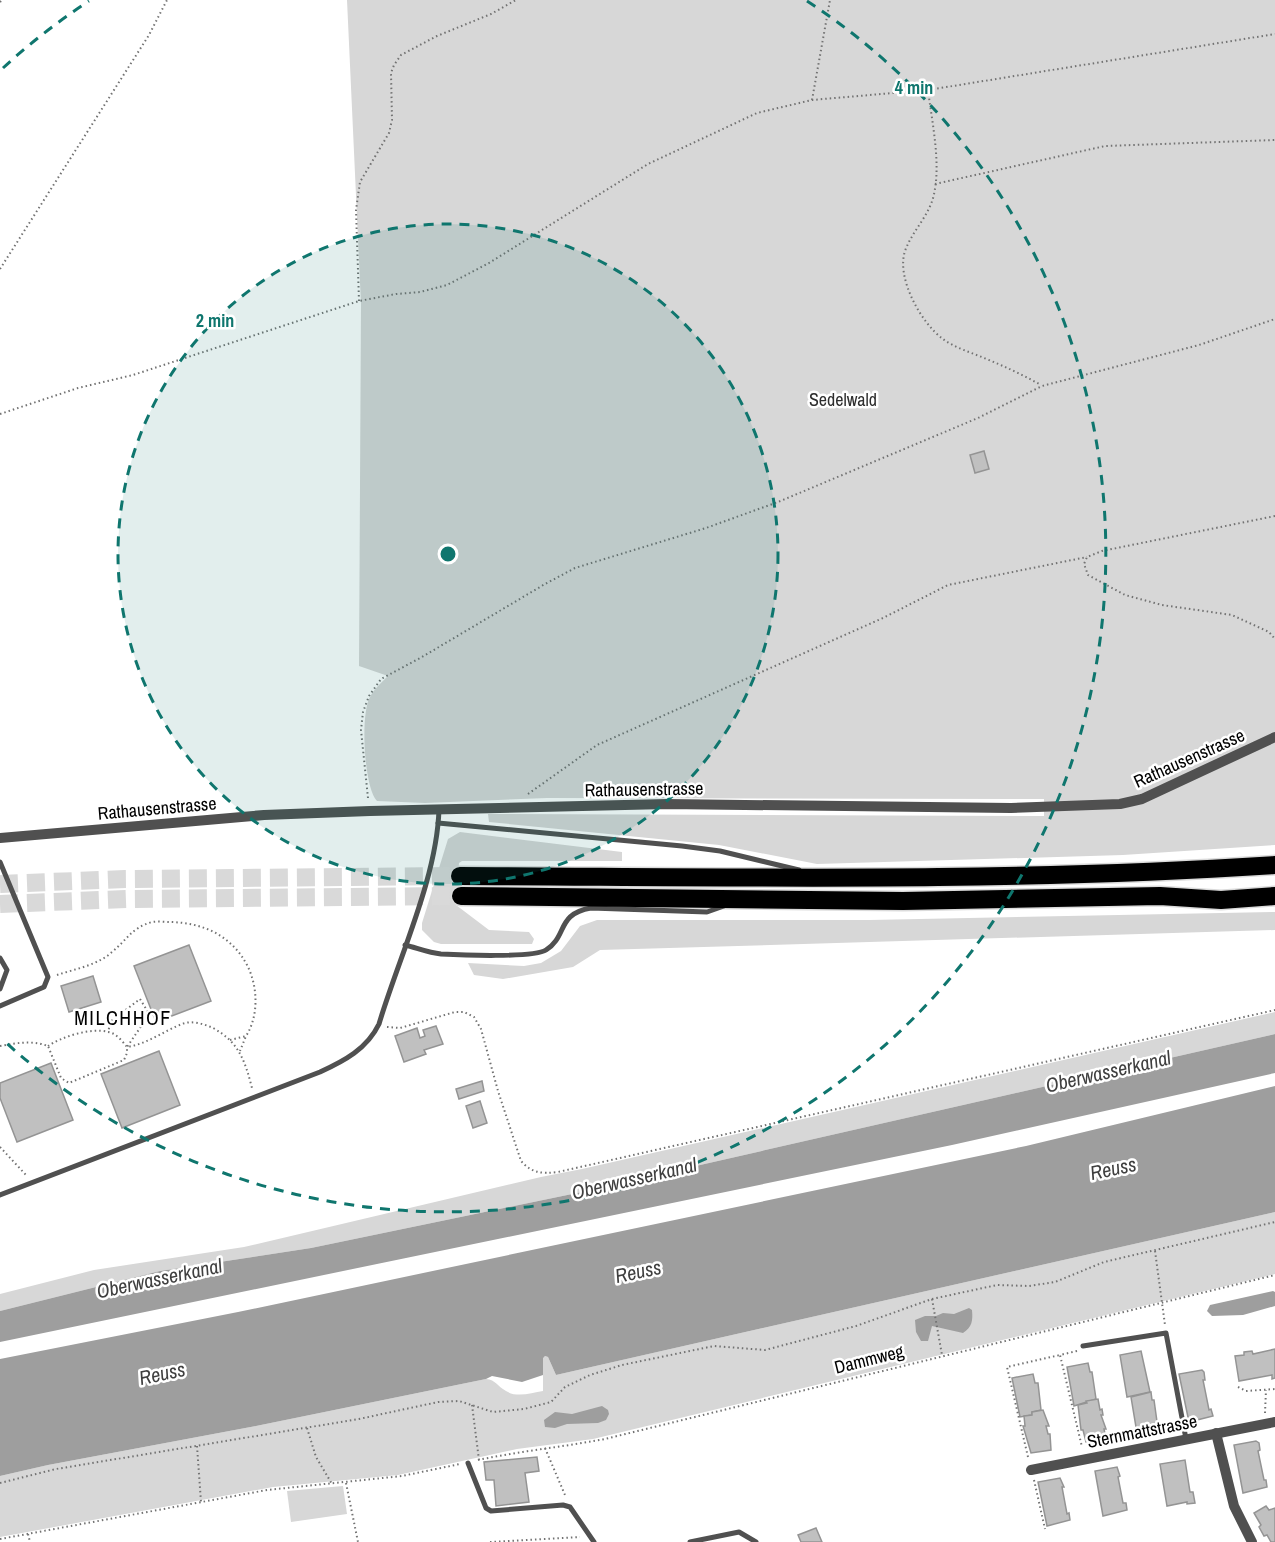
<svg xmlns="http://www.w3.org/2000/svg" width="1275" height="1542" font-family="'Archivo Narrow',sans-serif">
<rect width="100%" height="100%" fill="#fff"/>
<!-- green -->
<g fill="#d7d7d7">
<path d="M347 0H1275V845L1123 855 817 864 719 845 489 822 488 814 1044 816V799L547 798 425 803 377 801C364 788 360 714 370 697 374 689 382 682 388 676L359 666 361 304Z"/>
<polygon points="460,832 622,852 622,861 462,861 459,863 456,905 489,930 529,932 534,939 532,944 441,944 434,942 422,930 422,923 448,839"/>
<polygon points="1275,912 1275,930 600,950 573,967 503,979 474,975 468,963 524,966 541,963 561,951 580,926 597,920 870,920"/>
<polygon points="1275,1012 1275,1034 577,1193 311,1248 160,1271 0,1311 0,1294 94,1270 244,1247 541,1177 582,1169"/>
<path d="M1275 1212V1274L593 1439 517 1449 398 1475 273 1487 0 1537V1476L48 1465 256 1426 486 1379C496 1380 497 1386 506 1391 517 1398 531 1393 543 1391V1357L545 1356 548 1357 556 1375Z"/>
<polygon points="343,1486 347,1514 291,1522 287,1491"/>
</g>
<!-- water -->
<g fill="#9e9e9e">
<polygon points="1275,1034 1275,1073 952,1145 0,1342 0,1311 160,1271 311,1248 577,1193"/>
<polygon points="1275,1086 1275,1212 556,1375 548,1357 545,1356 543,1358 543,1375 522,1382 492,1376 486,1379 256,1426 48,1465 0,1476 0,1359 238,1312 1026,1146"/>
<polygon points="1273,1291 1275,1292 1275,1306 1243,1315 1212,1316 1207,1311 1210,1305"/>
<path d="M969 1308 972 1310C973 1321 972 1327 963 1333L932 1326 928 1341H921L916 1332 915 1320 925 1316H936L943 1313 954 1314Z"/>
<polygon points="602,1406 608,1410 609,1414 606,1420 598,1423 567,1424 555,1428 545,1427 544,1420 555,1412 572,1414"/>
</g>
<!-- building -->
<g fill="#c0c0c0" stroke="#949494" stroke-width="1.5">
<polygon points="984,451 989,469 975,473 970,455"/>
<polygon points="189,945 211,1001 156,1022 134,966"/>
<polygon points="93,976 101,1002 69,1012 61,986"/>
<polygon points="436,1026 443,1044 424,1050 426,1054 404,1062 395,1036 417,1028 420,1038 425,1036 423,1030"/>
<polygon points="159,1051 180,1105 122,1128 101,1074"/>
<polygon points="51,1063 73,1120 17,1142 0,1098 0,1083"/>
<polygon points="482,1081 484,1091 459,1099 456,1089"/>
<polygon points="480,1101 487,1123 473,1128 466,1106"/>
<polygon points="1275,1349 1275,1378 1272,1379 1272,1375 1239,1381 1235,1356 1244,1355 1244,1352 1252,1351 1253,1354"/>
<polygon points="1141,1351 1150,1392 1127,1397 1120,1355"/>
<polygon points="1088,1363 1090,1372 1092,1372 1096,1399 1074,1406 1067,1367"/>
<polygon points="1202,1370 1204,1372 1205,1380 1203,1380 1209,1410 1211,1409 1213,1416 1189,1422 1179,1374"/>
<polygon points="1033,1374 1035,1383 1038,1383 1041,1410 1032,1412 1032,1415 1020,1417 1012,1378"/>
<polygon points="1151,1392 1152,1400 1154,1400 1158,1429 1137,1433 1131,1397"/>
<polygon points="1098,1399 1100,1410 1102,1409 1103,1415 1101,1415 1106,1429 1104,1429 1106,1439 1086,1442 1083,1430 1081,1430 1078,1405 1087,1403 1086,1401"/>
<polygon points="1043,1410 1049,1426 1046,1426 1048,1434 1050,1434 1051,1450 1031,1453 1023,1426 1025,1426 1024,1416 1032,1415 1032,1412"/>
<polygon points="1256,1441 1259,1443 1260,1450 1258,1451 1264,1480 1266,1480 1267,1487 1243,1493 1234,1445"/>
<polygon points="537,1457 539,1471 525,1473 529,1502 496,1506 494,1480 486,1480 484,1462"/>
<polygon points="1185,1460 1190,1492 1193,1492 1195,1503 1187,1504 1187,1502 1167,1506 1160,1464"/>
<polygon points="1117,1467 1120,1476 1118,1477 1123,1503 1126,1503 1127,1510 1103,1516 1095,1471"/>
<polygon points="1060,1478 1064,1487 1062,1487 1067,1514 1069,1513 1070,1520 1047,1526 1038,1482"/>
<polygon points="1266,1506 1269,1510 1275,1508 1275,1542 1271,1542 1267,1535 1264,1536 1259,1527 1261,1525 1254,1513"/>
<polygon points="816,1528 822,1542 801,1542 798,1535"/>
</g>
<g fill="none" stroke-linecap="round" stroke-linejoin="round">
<!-- highway-tunnel -->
<g stroke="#d9d9d9" stroke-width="18" stroke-dasharray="18 9" stroke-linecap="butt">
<polyline points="0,884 125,879 460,876"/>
<polyline points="0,904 127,899 461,896"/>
</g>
<defs>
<g id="highway">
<path d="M460 876C732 877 1004 883 1275 865"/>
<polyline points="461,896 903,901 1160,896 1221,900 1275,896"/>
</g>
</defs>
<!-- highway casing -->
<use href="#highway" stroke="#dbdbdb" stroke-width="21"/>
<!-- path -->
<g stroke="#727272" stroke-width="2" stroke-dasharray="1.5 3" stroke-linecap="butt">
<polyline points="0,2 2,0"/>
<path d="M928 90C932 122 941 163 934 194 930 215 912 231 905 251 896 278 921 323 943 339 955 348 970 352 984 358 1004 366 1023 375 1041 385"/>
<polyline points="812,100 830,0"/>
<polyline points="935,184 1105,146 1275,140"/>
<polyline points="0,269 149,35 167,0"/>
<polyline points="359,301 356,210 360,182 389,133 392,120 391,73 394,65 401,55 437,36 491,14 516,0"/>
<polyline points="0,414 78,388 133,375 359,301 396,294 420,292 447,285 489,263 648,164 757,113 812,100 928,90 1275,34"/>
<polyline points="1275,516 1102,551 1087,557 1084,564 1088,575 1125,595 1162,605 1232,615 1269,632 1275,639"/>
<polyline points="528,794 597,745 883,618 948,585 1087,557"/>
<polyline points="368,798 361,730 363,712 369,696 381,679 422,657 545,584 575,568 706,528 778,502 978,418 1042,386 1199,345 1275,319"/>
<path d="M57 975C75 969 98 965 112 952 127 940 131 928 152 922 158 921 165 922 171 922 203 923 231 935 247 965 258 986 259 1016 246 1036"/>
<path d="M387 1027 400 1028 455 1012H464L474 1017 481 1029 498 1091 521 1161C532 1173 541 1174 558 1172L1275 1010"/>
<polyline points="230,1040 246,1036 240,1051"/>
<path d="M0 1046C16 1043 32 1040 48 1046L61 1078 69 1083 124 1060 127 1053V1047L142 1025 148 1012 140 999 111 1021 108 1032"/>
<path d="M48 1046C61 1037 92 1027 108 1032 116 1033 122 1041 127 1047 147 1044 164 1031 182 1024 192 1020 204 1024 213 1028 239 1042 245 1061 252 1088"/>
<polyline points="0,1147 26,1175"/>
<polyline points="1155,1251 1165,1325"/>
<polyline points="932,1299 942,1355"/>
<polyline points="1077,1351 1060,1355 1082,1447"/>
<polyline points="1238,1387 1246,1391 1275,1389"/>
<polyline points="472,1405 479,1460"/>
<polyline points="1265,1413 1266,1390"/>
<polyline points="307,1428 316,1457 332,1484"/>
<polyline points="197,1446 201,1502"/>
<polyline points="545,1448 565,1495"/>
<polyline points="1028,1457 1007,1367 1060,1355"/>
<path d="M478 1460C520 1451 563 1447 605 1439L1275 1275"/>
<polyline points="1034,1480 1045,1529"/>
<polyline points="0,1483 56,1469 359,1419 438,1402 459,1401 493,1412 524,1409 551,1402 565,1387 590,1375 622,1365 714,1346 765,1350 856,1326 932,1299 997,1285 1029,1286 1055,1282 1104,1262 1275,1222"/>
<polyline points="346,1483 358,1542"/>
<polyline points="28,1534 30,1542"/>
<polyline points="0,1539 267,1490 402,1476 460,1464"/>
<polyline points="490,1542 580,1537"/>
</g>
<!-- lane -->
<g stroke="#505050" stroke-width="5">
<polyline points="438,823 682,846 720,851 799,870"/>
<polyline points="0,862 48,977 44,987 0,1006"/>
<path d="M405 945C417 948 429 953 441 954 459 955 534 958 546 950 568 936 556 914 591 908L707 912 724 906"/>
<polyline points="0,958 7,970 0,989"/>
<path d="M0 1195 320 1072C344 1061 367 1049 379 1024 399 957 437 878 439 809"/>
<polyline points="1083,1346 1166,1333 1186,1439"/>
<polyline points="468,1463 486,1508 491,1511 563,1505 570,1507 594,1542"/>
<polyline points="690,1542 739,1532 756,1542"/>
</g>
<!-- street -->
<g stroke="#505050" stroke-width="10">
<polyline points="0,838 264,815 370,811 667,804 1011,808 1120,804 1142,799 1275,737"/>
<polyline points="1216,1433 1234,1506 1252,1542"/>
<polyline points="1031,1470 1275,1422"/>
</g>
<!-- highway -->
<use href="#highway" stroke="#000" stroke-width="18"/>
</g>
<!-- distance rings -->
<circle cx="448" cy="554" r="330" fill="#0f766e" fill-opacity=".12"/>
<g fill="none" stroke="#0f766e" stroke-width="3" stroke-dasharray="10 8">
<circle cx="448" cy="554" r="330"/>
<path d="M3 68A659 659 0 0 1 89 1M807 1A659 659 0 1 1 3 1040"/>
</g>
<g text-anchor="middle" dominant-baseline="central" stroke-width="5" stroke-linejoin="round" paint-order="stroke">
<!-- park labels -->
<g font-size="18" fill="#2e2e2e" stroke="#fff">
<text x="843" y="399">Sedelwald</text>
</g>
<!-- street labels -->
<g font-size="18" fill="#000" stroke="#fff">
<text transform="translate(1189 758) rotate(-24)">Rathausenstrasse</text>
<text transform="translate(644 789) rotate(-1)">Rathausenstrasse</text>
<text transform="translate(157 808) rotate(-5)">Rathausenstrasse</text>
<text transform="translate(869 1359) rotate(-14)">Dammweg</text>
<text transform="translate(1142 1431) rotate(-11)">Sternmattstrasse</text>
</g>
<!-- neighbourhood labels -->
<g font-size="20" letter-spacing="1.5" fill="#000" stroke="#fff">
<text x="123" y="1017">MILCHHOF</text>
</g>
<!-- water labels -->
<g font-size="20" font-style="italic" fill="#3f3f3f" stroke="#fff">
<text transform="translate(1108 1071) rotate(-13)">Oberwasserkanal</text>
<text transform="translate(1113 1168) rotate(-12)">Reuss</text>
<text transform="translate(634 1178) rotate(-13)">Oberwasserkanal</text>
<text transform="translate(638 1271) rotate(-12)">Reuss</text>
<text transform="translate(159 1278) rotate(-12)">Oberwasserkanal</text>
<text transform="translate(162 1373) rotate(-12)">Reuss</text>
</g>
</g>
<circle cx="448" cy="554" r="9" fill="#0f766e" stroke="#fff" stroke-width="3"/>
<g font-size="18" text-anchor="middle" font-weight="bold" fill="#0f766e" stroke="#fff" stroke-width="5" stroke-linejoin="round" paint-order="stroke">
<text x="914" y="94">4 min</text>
<text x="215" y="327">2 min</text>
</g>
</svg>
